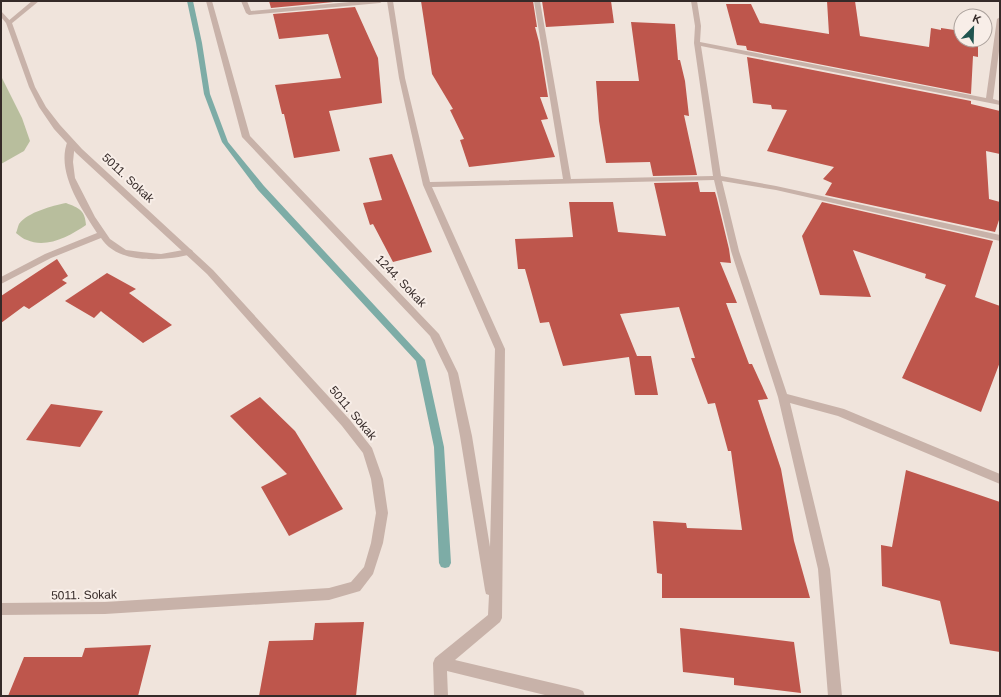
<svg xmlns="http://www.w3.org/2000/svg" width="1001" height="697" font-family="Helvetica,sans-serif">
<rect width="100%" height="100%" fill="#f0e4dc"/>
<!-- green -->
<g fill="#b8be9d">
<polygon points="1,76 22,118 30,141 24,151 1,164"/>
<path d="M66 203C79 208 85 210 86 225 70 236 46 249 27 240 23 239 20 236 16 233 17 231 18 226 19 224 28 212 52 206 66 203Z"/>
</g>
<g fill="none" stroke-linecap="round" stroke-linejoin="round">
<!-- stream -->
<polygon fill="#7daca6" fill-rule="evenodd" points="187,1 193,1 202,43 210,94 228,142 264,186 425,360 444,447 451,563 449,567 445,568 441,567 439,563 434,447 416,361 258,190 222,142 204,94 196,43"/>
</g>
<!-- building -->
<g fill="#be564c">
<polygon points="269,1 344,1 271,8"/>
<polygon points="421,1 533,1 537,27 535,27 539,42 548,97 540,97 548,119 541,120 555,157 469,167 460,140 464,139 450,110 453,109 432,74"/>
<polygon points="542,1 611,1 614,23 546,27"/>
<polygon points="827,1 855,1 860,36 929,47 931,28 941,30 941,28 961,31 961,40 978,40 978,57 973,56 971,94 747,50 746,46 737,45 726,4 751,4 760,23 829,34"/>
<polygon points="355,7 378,58 382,103 329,111 340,151 294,158 284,114 282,114 275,85 341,78 328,34 279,39 273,14"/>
<polygon points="631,22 675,24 678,60 680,60 685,81 689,116 684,115 697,175 653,176 650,162 606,163 599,121 596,81 639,81"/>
<polygon points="747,57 971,101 971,104 1000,111 1000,154 986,151 989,199 1000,202 1000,217 995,232 825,195 832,183 823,179 834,167 767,151 787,110 772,109 771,105 753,103"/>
<polygon points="392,154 432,252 393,262 373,224 370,225 363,203 382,200 369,158"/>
<polygon points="698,182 700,192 715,192 717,199 729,249 731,263 720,262 737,303 726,303 749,364 752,364 768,399 758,400 781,469 794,541 810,598 662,598 662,574 657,573 653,521 686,523 687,528 742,530 731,451 728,451 715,403 708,404 691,358 695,358 679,307 620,314 637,356 651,356 658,395 635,395 629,357 563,366 549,322 540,323 525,269 518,269 515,239 573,237 569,202 613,202 618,232 666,236 654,183"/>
<polygon points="822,202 993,241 975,297 1000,306 1000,362 981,412 902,378 946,285 925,278 926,274 853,250 871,297 820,295 802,236"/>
<polygon points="57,259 68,276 62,280 67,283 29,309 24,306 1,323 1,296"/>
<polygon points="107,273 136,289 129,293 172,325 143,343 102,312 101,311 94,318 65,301"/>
<polygon points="260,397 295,431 343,509 289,536 261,487 287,474 230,416"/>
<polygon points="51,404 103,411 80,447 26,440"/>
<polygon points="906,470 1000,502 1000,652 950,644 940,601 882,586 881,545 892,547"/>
<polygon points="364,622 356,696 259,696 269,641 313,640 315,623"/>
<polygon points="680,628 794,642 801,693 734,685 734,678 683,672"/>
<polygon points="151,645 138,696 8,696 24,657 82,657 85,648"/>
</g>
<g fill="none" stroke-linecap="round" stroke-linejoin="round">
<!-- service -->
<g fill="#c8b2a9" fill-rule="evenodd">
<polygon points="32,1 39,1 11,24 7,24 7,22"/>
<path d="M68 140H71L75 142 73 162 75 178 95 217 110 239 126 250 141 252 161 254 189 249 192 250 193 252 192 254C165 261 118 265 101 238L51 258 1 284V277L45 254 97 233C81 208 55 171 68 140Z"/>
</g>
<!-- minor -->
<g fill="#c8b2a9" fill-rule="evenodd">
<polygon points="206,1 212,1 250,136 439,334 458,373 472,436 490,547 495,349 423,185 399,78 387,1 393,1 405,78 430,182 563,179 534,1 540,1 571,179 713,176 694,43 695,26 691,1 697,1 701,26 700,42 986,98 997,19 1000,17 1000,43 993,99 1000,101 1000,105 701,46 721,176 776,186 1000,235 1000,241 776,190 722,181 739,251 787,394 844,409 1000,474 1000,484 838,416 790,403 830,569 842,696 828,696 818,569 778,397 731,251 714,180 432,187 505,349 502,618 500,622 455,660 578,689 583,691 585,696 549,696 447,671 448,696 434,696 433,663 435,658 488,615 489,595 486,594 485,590 460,436 448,373 430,336 242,137"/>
<polygon points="241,1 247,1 251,11 361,1 383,1 380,3 249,15 246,13"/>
<polygon points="1,11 12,23 35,87 46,107 60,125 82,149 213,270 350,420 372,448 383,479 388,513 383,543 373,574 360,591 329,600 105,614 1,615 1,603 105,602 329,588 351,582 364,567 371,543 376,513 371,479 363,453 342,426 207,274 76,153 54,129 39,107 29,87 6,23 1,17"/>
</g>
</g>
<g text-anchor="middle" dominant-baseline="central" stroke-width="4" stroke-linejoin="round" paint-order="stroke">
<!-- street labels -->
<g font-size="12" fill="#352a28" stroke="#f8eee8">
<text transform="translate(128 178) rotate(43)">5011. Sokak</text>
<text transform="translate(401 281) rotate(46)">1244. Sokak</text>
<text transform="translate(353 413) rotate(50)">5011. Sokak</text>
<text transform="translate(84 595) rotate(-1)">5011. Sokak</text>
</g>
</g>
<!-- border -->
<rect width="1001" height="697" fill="none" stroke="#352a28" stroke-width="4"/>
<!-- north arrow -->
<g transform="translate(973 28) rotate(23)"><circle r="19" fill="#f8eee8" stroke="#aaa09b"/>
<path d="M0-3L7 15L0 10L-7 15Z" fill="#20544f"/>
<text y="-6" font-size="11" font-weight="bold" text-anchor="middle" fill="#352a28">K</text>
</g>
</svg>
